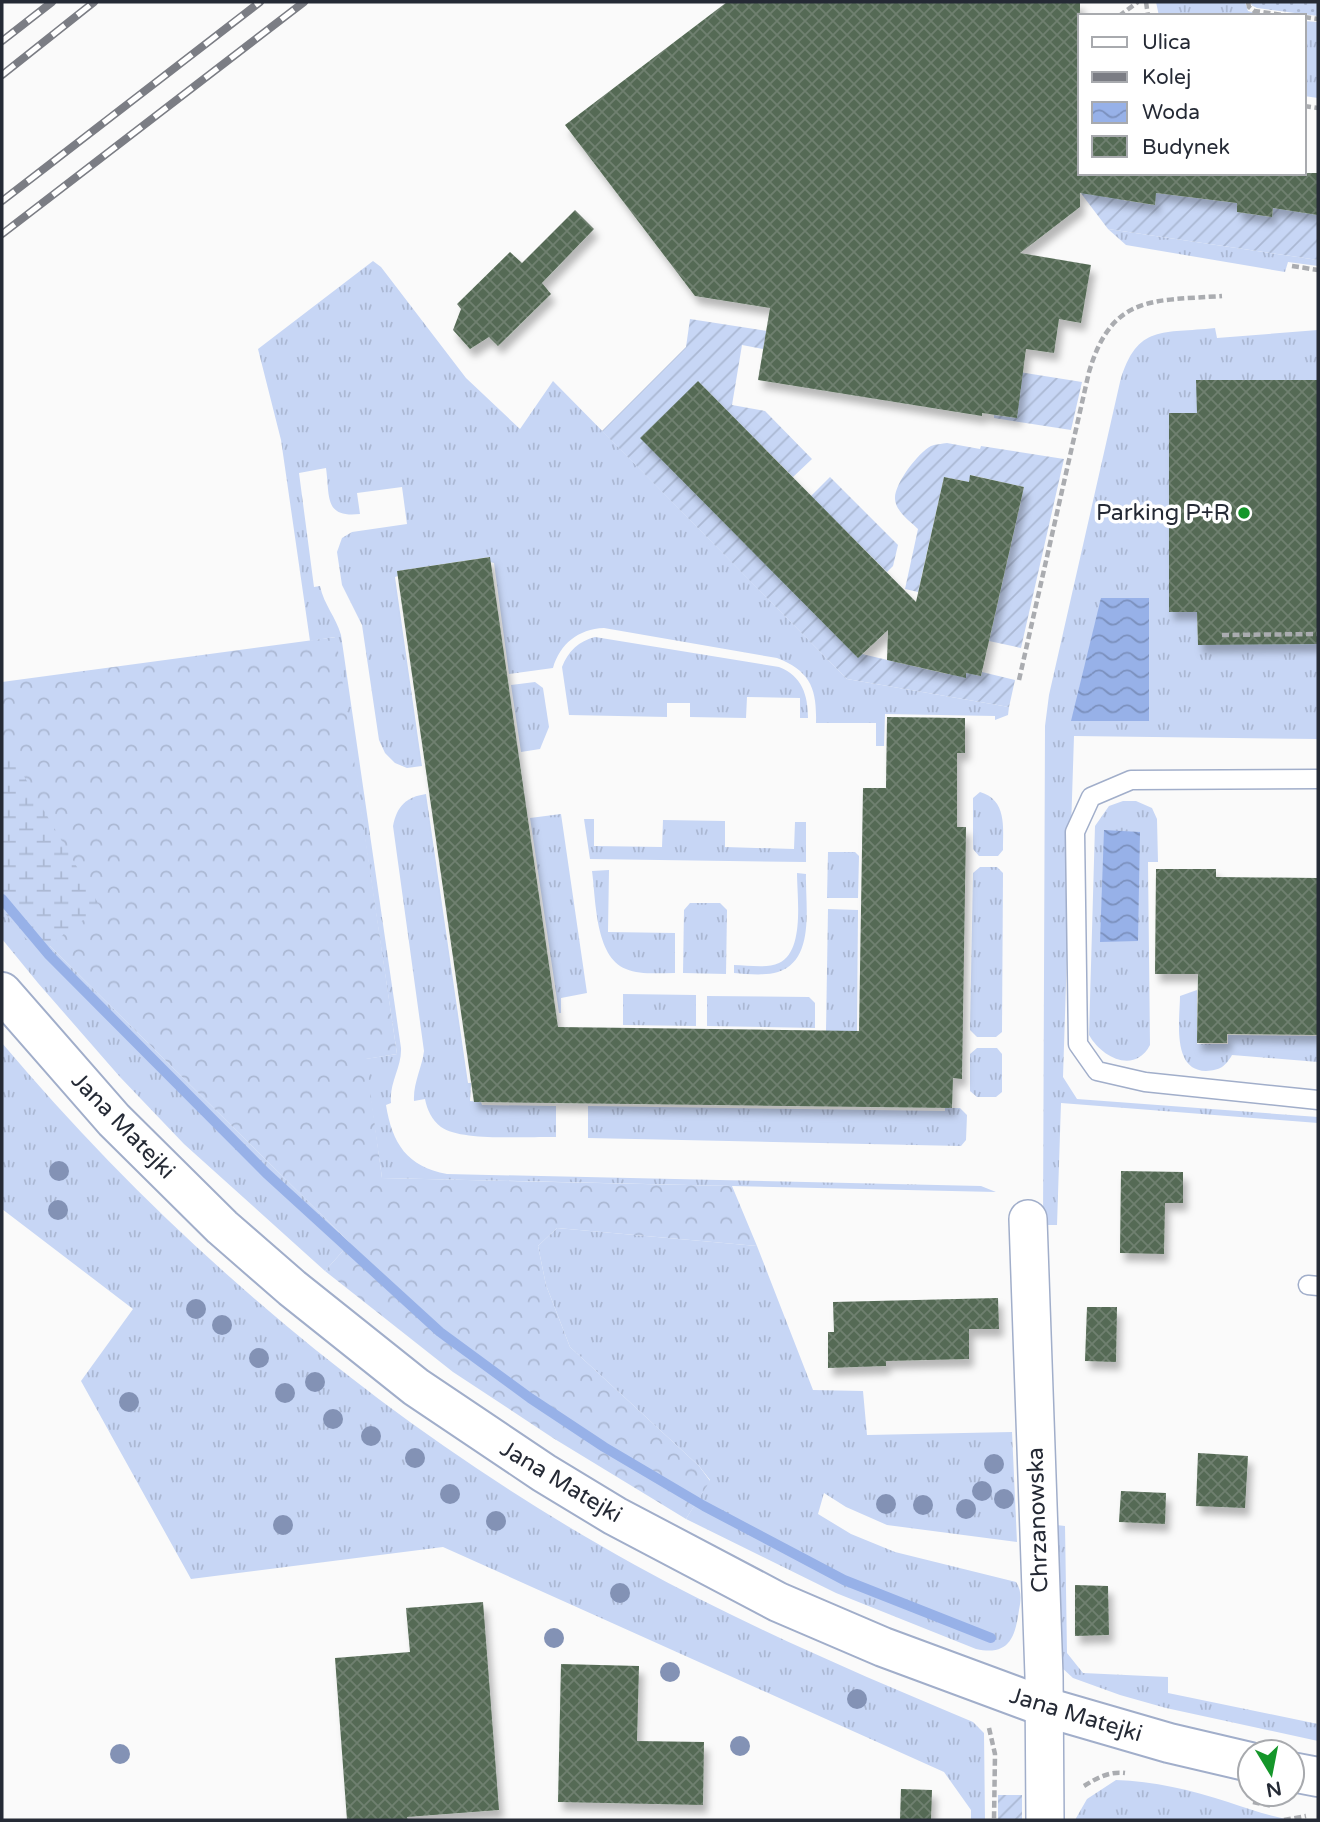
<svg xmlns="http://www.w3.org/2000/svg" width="1320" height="1822" font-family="'Varela Round',sans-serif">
<defs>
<pattern id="grass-tufts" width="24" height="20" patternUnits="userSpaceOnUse" patternTransform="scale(1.75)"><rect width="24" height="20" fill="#c7d6f5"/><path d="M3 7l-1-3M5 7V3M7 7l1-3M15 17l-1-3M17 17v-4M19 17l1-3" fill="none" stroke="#abb8d3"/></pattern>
<pattern id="forest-crowns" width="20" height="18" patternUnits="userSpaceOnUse" patternTransform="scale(1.75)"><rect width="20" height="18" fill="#c7d6f5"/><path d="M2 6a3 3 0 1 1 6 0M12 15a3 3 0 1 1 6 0" fill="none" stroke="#abb8d3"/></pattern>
<pattern id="wetland-marsh" width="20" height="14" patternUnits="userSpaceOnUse" patternTransform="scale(1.75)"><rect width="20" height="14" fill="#c7d6f5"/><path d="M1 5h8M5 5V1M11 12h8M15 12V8" fill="none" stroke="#abb8d3"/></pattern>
<pattern id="park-dots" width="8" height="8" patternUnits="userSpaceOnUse" patternTransform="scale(1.75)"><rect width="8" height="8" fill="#c7d6f5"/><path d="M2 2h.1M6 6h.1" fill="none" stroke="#abb8d3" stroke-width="1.8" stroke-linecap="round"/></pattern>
<pattern id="garden-furrows" width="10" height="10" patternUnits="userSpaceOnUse" patternTransform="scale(1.75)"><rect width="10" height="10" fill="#c7d6f5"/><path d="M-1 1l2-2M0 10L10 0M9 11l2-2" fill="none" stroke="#abb8d3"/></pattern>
<pattern id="water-waves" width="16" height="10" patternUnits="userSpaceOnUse" patternTransform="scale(1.75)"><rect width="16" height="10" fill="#97b1e8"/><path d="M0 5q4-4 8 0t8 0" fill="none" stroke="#7b90bd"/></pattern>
<pattern id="building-cross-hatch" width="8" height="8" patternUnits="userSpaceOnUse" patternTransform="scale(1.75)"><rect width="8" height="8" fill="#556b55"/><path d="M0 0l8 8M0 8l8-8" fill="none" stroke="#6f8070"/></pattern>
<filter id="shadow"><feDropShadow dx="4.5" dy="8" stdDeviation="3.5" flood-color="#0004"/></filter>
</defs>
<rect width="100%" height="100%" fill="#fafafa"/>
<!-- grass -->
<g fill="url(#grass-tufts)">
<polygon points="1156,2 1245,2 1248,11 1265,16 1159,16"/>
<polygon points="1304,21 1318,22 1318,98 1304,96"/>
<polygon points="1108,229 1318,260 1318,266 1288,262 1285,272 1126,245"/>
<path d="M373 261 381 267 466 378 520 429 553 381 847 679 1009 707 1008 715 995 720V716L885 714 884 746H876V723H816C817 688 810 671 777 658L604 628C578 629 560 644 553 668L509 674 494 563 490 562 489 557 397 571 398 576 395 577 422 766 407 768 395 763 385 753 379 740 362 625 342 585 337 552 342 538 352 532 407 524 402 487 357 493 360 514C324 518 330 497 326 468L299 473 314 587 320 586C324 605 336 617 341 635L401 1048C402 1067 389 1083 391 1103L386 1105C392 1143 407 1167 447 1174L981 1186 996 1192 382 1178 365 1059 397 1054 335 637 310 641 281 440 258 349Z"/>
<path d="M1215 328 1217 338 1318 330V380H1197V413L1169 414V612H1197L1198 644H1318V739L1074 736 1063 1077 1077 1099 1318 1117V1123L1061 1103 1057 1225H1043L1045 726 1049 695 1120 382C1137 323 1163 334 1215 328Z"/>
<path d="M595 637 779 667C802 676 808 695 808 718H800V698L747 697 746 718 690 717V703H667V717L569 715 562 667C568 651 579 641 595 637Z"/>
<polygon points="535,682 543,688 549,727 540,749 521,752 511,685"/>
<path d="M980 792C1007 800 1003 827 1003 850L998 856H979L973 849V798Z"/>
<path d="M426 794 468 1083H471L470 1101 481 1102 482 1105 556 1106V1137C528 1136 462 1142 441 1127 432 1120 427 1110 425 1099L414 1101C413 1083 422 1068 424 1051L393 826C397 806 406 797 426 794Z"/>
<path d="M1123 801H1136L1152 808 1157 819 1158 862H1148L1150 1045C1135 1074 1102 1058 1089 1035L1095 826 1109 806Z"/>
<polygon points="561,814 587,993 561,998 561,1013 559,1013 530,818"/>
<polygon points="584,819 594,819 594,846 662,847 663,820 725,821 725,847 794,849 795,822 806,822 806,862 590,859"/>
<polygon points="828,852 855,852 859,856 858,898 827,898"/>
<polygon points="980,867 997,867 1003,873 1002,1032 996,1037 977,1037 970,1030 973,873"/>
<path d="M609 870 608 932 675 933V973C659 973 640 975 626 969 595 957 596 900 592 871Z"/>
<path d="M797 873 806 874C805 904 816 960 778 972 764 976 748 974 734 973V965C748 965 766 969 779 963 805 951 797 897 797 873Z"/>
<polygon points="2,886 44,940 350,1243 325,1271 184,1144 120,1077 38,983 2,939"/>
<polygon points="690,903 720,903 727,910 726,974 683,973 684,910"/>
<polygon points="828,909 858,910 857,1031 826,1031"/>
<path d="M1197 990V1044H1228V1035L1317 1036 1318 1062 1232 1055C1225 1067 1220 1070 1206 1071 1171 1071 1180 1018 1180 996Z"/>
<polygon points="623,994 696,995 696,1026 623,1025"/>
<polygon points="707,996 809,997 815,1003 815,1028 707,1026"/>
<path d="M2 1043C177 1251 396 1433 635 1565 744 1625 858 1674 973 1722L984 1733 985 1820H971V1810L944 1772 443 1547 191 1579 81 1381 133 1309 2 1209Z"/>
<polygon points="977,1048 997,1048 1002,1054 1002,1092 996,1097 977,1097 970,1091 970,1054"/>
<polygon points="588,1106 945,1111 945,1108 960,1108 967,1115 966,1140 961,1146 588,1138"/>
<path d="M557 1228 757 1246 813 1390 863 1391 867 1435 1012 1432 1017 1542 887 1525 846 1507 824 1493 818 1514 851 1534 895 1552 1016 1582C1022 1591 1021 1600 1019 1610 1015 1638 1009 1656 976 1649L836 1593 686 1519 710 1480 699 1466 570 1347 546 1285 538 1246Z"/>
<polygon points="1048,1524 1065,1526 1067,1653 1083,1673 1168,1677 1168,1693 1318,1724 1318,1741 1166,1708 1120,1695 1073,1678 1060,1666"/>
<path d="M1116 1780C1153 1781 1192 1790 1228 1802 1249 1809 1269 1816 1291 1820H1075L1087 1799Z"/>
</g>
<!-- forest -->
<polygon fill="url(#forest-crowns)" points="336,637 397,1054 366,1059 382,1178 732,1186 757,1246 557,1228 538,1246 546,1285 570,1347 699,1466 710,1481 686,1519 553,1438 453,1372 325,1271 350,1243 44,940 2,886 2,682"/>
<!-- wetland -->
<polygon fill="url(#wetland-marsh)" points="2,746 21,771 102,910 76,924 41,953 20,933 2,909"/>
<!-- park -->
<polygon fill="url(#park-dots)" points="1252,2 1318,2 1318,16 1257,8 1251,5"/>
<!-- garden -->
<g fill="url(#garden-furrows)">
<polygon points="936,2 973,2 1080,144 1080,173 1103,173 1123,200 1154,205 1156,193 1237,203 1237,212 1272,217 1273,208 1318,215 1318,260 1108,229"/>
<polygon points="690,319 767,331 763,349 742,345 732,405 765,411 812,459 793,477 698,381 862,654 947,674 949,669 981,676 982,672 1015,680 1009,707 847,679 602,431 686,347"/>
<polygon points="994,368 1082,382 1071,430 994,418 994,415 1017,418"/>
<path d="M947 443 980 449 981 446 1064 459 1021 648 989 641 1024 487 971 475 969 482 944 477 918 592 905 589 918 529C910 521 896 512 895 499 894 484 918 453 931 446 936 444 942 444 947 443Z"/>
<polygon points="830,477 898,545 893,566 887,572 811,496"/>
<rect x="998" y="1795" width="24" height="25"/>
</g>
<!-- water -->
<g fill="url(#water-waves)">
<polygon points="1101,598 1149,598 1149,721 1071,721"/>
<polygon points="1104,830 1140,832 1138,941 1100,942"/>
</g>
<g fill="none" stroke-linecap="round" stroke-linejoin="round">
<!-- stream -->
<polyline stroke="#97b1e8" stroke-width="10" points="2,899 49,955 266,1173 440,1332 530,1398 604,1447 704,1506 844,1580 991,1638"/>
</g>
<!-- building -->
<g fill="url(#building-cross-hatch)" filter="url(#shadow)">
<polygon points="727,2 1080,2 1080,173 1318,173 1318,215 1273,208 1272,217 1237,212 1237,203 1156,193 1155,205 1080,193 1080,207 1020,253 1091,265 1081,323 1059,319 1054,353 1026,349 1017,418 982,413 982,416 758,380 770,308 695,296 565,125"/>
<polygon points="575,210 594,229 542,283 551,294 498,346 489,337 470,349 453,330 461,309 457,304 510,252 522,263"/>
<polygon points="1196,380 1318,380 1318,644 1198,645 1197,612 1169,612 1169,413 1197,413"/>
<polygon points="698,381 916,602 944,477 969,482 970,475 1024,487 981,676 966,673 966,678 887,660 888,630 858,658 640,438"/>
<polygon points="490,557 558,1027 859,1031 863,788 886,788 887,717 965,718 965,753 957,753 957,827 966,827 962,1079 953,1078 952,1108 474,1102 397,571"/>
<polygon points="1156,869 1216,869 1216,877 1318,878 1318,1035 1227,1034 1227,1043 1197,1043 1198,974 1155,974"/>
<polygon points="1121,1171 1183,1172 1183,1203 1165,1203 1164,1254 1120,1253"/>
<polygon points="998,1298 999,1329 969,1329 969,1359 886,1361 886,1366 828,1368 828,1332 834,1332 833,1302"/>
<polygon points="1087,1307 1117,1307 1116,1362 1085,1361"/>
<polygon points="1198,1453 1248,1456 1245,1508 1196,1506"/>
<polygon points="1121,1491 1166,1493 1165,1524 1119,1522"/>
<polygon points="1075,1585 1108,1586 1109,1635 1075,1636"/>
<polygon points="483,1602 499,1810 407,1817 408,1820 347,1820 335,1658 410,1652 406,1608"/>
<polygon points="561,1664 639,1666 637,1741 704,1742 703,1805 558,1802"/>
<polygon points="901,1789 932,1790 931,1820 900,1820"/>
</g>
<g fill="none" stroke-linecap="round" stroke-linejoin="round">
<defs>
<g id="service">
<polyline points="1318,779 1131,780 1091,797 1075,832 1078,1044 1097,1071 1145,1082 1318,1100"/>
<polyline points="1308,1285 1318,1286"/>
</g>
<polyline id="minor" points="1028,1219 1044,1676 1045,1820"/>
<g id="tertiary">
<polyline points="2,992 114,1120 222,1227 292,1288 416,1387 544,1473 615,1516 778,1602 883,1647 1045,1707 1169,1743 1250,1762"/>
<polyline points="1292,1772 1318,1777"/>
</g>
</defs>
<!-- service casing -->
<use href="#service" stroke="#a1aeca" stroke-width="21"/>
<!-- minor casing -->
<use href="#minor" stroke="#a1aeca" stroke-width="40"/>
<!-- tertiary casing -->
<use href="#tertiary" stroke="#a1aeca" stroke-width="42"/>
<!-- path -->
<g stroke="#aaacb0" stroke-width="4.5" stroke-dasharray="7 3.5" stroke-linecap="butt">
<polyline points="1146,2 1148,16"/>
<polyline points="1248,2 1249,7 1254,11 1291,16"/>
<polyline points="1119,16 1138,2"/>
<polyline points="1304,17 1318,19"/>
<polyline points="1304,106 1318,108"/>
<polyline points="1292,266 1318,270"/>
<polyline points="1222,635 1318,634"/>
<path d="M1019 680 1089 372C1112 294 1153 301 1222 296"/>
<polyline points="989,1728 995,1754 994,1820"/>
<path d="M1084 1786C1097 1778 1109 1771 1125 1773"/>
<polyline points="1253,1802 1272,1806"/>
<polyline points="1284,1820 1306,1816"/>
</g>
<!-- service -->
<use href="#service" stroke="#fff" stroke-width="18"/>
<!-- minor -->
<use href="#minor" stroke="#fff" stroke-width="37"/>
<!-- tertiary -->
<use href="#tertiary" stroke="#fff" stroke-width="38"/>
<defs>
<g id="rail">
<polyline points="2,41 52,2"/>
<polyline points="2,75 94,2"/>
<polyline points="2,201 260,2"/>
<polyline points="2,234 304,2"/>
</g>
</defs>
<!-- rail casing -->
<use href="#rail" stroke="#7b7d84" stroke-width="8"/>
<!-- rail -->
<use href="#rail" stroke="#fff" stroke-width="5" stroke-dasharray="16" stroke-linecap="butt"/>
</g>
<!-- trees -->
<g fill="#8392b5">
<circle cx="59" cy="1171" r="10"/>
<circle cx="58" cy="1210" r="10"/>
<circle cx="196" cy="1309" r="10"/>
<circle cx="222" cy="1325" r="10"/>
<circle cx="259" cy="1358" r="10"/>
<circle cx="315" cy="1382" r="10"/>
<circle cx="285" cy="1393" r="10"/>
<circle cx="129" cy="1402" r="10"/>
<circle cx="333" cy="1419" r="10"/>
<circle cx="371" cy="1436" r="10"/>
<circle cx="415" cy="1458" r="10"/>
<circle cx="994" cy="1464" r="10"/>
<circle cx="982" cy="1491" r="10"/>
<circle cx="450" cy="1494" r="10"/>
<circle cx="1004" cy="1499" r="10"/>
<circle cx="886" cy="1504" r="10"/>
<circle cx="923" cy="1505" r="10"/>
<circle cx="966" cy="1509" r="10"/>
<circle cx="496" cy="1521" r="10"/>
<circle cx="283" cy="1525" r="10"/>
<circle cx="620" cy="1593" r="10"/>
<circle cx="554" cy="1638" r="10"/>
<circle cx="670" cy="1672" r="10"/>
<circle cx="857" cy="1699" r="10"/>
<circle cx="740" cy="1746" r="10"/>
<circle cx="120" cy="1754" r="10"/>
</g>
<!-- markers -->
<circle fill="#15962a" stroke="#fff" stroke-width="2.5" cx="1244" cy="513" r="7"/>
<g text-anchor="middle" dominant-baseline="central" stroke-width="7" stroke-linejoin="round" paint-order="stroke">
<!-- poi labels -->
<g font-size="23" fill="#252a35" stroke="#fff" text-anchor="end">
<text x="1230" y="513">Parking P+R</text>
</g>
<!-- street labels -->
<g font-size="23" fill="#252a35" stroke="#fff">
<text transform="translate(123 1126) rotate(46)">Jana Matejki</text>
<text transform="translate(561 1482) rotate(31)">Jana Matejki</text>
<text transform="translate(1038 1520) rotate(-92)">Chrzanowska</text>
<text transform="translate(1076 1715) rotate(17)">Jana Matejki</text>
</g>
</g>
<!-- border -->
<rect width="1320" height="1822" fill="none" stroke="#252a35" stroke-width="7"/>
<!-- legend -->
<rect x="1078" y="14" width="228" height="161" fill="#ffffff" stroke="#a8aaae" stroke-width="2"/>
<rect x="1092" y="37" width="35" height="10" fill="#ffffff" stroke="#a8aaae" stroke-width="2"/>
<text x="1142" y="49" font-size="21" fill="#252a35">Ulica</text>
<rect x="1092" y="72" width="35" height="10" fill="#7b7d84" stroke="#a8aaae" stroke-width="2"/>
<text x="1142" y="84" font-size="21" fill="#252a35">Kolej</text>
<rect x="1092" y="102" width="35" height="21" fill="url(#water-waves)" stroke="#a8aaae" stroke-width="2"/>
<text x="1142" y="119" font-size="21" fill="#252a35">Woda</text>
<rect x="1092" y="136" width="35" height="21" fill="url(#building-cross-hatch)" stroke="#a8aaae" stroke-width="2"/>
<text x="1142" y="154" font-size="21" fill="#252a35">Budynek</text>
<!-- north arrow -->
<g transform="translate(1271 1773) rotate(170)"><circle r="33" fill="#ffffff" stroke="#a8aaae" stroke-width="2"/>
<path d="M0-5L12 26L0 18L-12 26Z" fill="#15962a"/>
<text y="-10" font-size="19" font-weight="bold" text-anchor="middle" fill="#252a35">N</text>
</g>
</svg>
